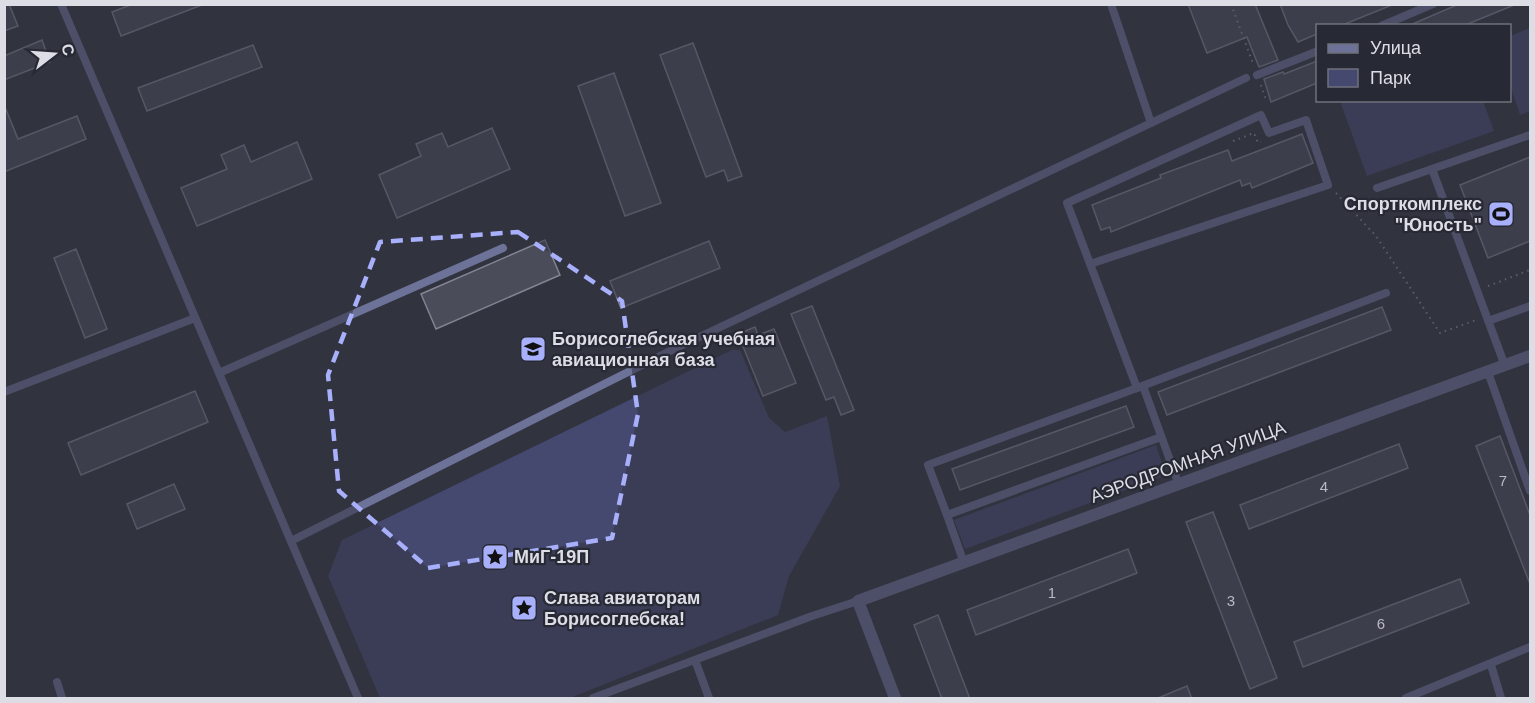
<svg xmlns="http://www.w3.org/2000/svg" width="1535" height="703" font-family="Helvetica,sans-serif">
<rect width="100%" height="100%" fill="#31333f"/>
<!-- green -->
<g fill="#454970">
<polygon points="1530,28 1530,111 1520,115 1510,85 1510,36"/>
<polygon points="1340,101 1483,101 1494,131 1367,176"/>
<polygon points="732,350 740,350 769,418 785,432 827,416 840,486 789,576 778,615 570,698 380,698 328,576 342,540"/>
<polygon points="1156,445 1166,475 965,549 954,520"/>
</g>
<!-- building -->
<g fill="#4a4c59" stroke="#828492" stroke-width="1.5">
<polygon points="4,4 9,4 18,26 4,31"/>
<polygon points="133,4 201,4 202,5 121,36 112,12"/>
<polygon points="1188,4 1255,4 1278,60 1259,67 1247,37 1207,53"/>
<polygon points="1280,4 1391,4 1392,5 1340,26 1317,26 1317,34 1298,42 1288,25"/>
<polygon points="1459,4 1514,5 1463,26 1408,26"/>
<polygon points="42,40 50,62 4,80 4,56"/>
<polygon points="693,43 742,176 728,181 724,170 706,177 660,55"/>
<polygon points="253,45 262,67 147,111 138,88"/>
<polygon points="1317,61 1317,83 1271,102 1264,79 1283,72 1284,74"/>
<polygon points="614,73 661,203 625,216 578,86"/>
<polygon points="5,107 18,139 77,116 86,139 4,172"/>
<polygon points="492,128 510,169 397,218 379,175 421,156 416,144 442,133 448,147"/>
<polygon points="1302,134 1313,163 1252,188 1250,183 1242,186 1240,180 1111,232 1110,227 1101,230 1092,205 1161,178 1160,175 1228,150 1232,161"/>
<polygon points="297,142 312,179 197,226 181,188 227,169 221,155 244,145 251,162"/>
<polygon points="1530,157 1530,241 1488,258 1460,185"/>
<polygon points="545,240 560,275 436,329 421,294"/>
<polygon points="709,241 720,268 621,308 610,281"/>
<polygon points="76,249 107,329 85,338 54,258"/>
<polygon points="812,306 854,410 841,415 834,397 826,400 791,314"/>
<polygon points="1382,307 1391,330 1167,415 1158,392"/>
<polygon points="755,327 758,335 774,329 796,383 763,396 738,334"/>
<polygon points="195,391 208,422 81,475 68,443"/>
<polygon points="1126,406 1134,427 960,490 952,469"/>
<polygon points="1500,436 1530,515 1530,584 1476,446"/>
<polygon points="1399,444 1408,468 1249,529 1240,505"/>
<polygon points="174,484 185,509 137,529 127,504"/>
<polygon points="1213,512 1277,678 1250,689 1186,522"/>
<polygon points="1128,549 1137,573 976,635 967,610"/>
<polygon points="1460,579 1469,603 1303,667 1294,642"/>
<polygon points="938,615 970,699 942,699 914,625"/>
<polygon points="1187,686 1192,699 1158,699 1158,698"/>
</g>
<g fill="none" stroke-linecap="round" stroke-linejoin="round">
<!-- path -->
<g stroke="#8f909a" stroke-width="2" stroke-dasharray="1.5 4.5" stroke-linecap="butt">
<polyline points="1231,4 1254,66"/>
<polyline points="1261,85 1266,100"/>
<polyline points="1233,141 1254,133 1258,143 1261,142"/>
<polyline points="1336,193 1376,236 1440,333 1476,320"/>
<polyline points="1488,286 1530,270"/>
</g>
<!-- lane -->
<g stroke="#6d7298" stroke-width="8">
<polyline points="61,4 358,698"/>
<polyline points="1111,4 1151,123"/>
<polyline points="1381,26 1433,4"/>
<polyline points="1257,75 1318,51"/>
<polyline points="1432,169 1505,366"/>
<polyline points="1377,188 1530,135"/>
<polyline points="1090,264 1328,185 1306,120 1269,133 1261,115 1067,203 1137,388"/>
<polyline points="1488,321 1530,306"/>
<polyline points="1488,372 1530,491"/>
<polyline points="219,373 503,248"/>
<polyline points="1143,386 1179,485"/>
<polyline points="4,392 195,318"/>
<polyline points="1161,437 947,515 928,465 1137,388 1386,293"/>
<polyline points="947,515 964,563"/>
<polyline points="291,541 674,349 1246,78"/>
<polyline points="695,660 709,698"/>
<polyline points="1491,665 1501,698"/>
<polyline points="57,682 62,698"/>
<polyline points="593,698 812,616 858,601"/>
<polyline points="1406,698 1530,647"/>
</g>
<!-- street -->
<polyline stroke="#6d7298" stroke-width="12" points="895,698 858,601 1530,356"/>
</g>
<!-- marked area -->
<path d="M0 0H1535V703H0ZM518 232 622 301 638 414 612 538 428 568 339 491 328 375 380 242Z" fill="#31333f" fill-opacity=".55" fill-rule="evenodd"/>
<path fill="none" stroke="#a8b0fc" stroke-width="4.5" stroke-dasharray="12 8" stroke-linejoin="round" d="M518 232 622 301 638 414 612 538 428 568 339 491 328 375 380 242Z"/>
<!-- icons -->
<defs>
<symbol id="stadium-square" viewBox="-11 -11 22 22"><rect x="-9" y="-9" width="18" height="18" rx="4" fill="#a8b0fc" stroke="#272935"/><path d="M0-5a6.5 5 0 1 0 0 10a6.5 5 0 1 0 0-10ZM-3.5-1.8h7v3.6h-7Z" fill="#111"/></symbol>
<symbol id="university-square" viewBox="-11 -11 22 22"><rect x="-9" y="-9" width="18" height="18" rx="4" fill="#a8b0fc" stroke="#272935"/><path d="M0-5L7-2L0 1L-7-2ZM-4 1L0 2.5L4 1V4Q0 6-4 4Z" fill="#111"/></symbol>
<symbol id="sight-square" viewBox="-11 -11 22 22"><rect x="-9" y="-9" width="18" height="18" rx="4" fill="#a8b0fc" stroke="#272935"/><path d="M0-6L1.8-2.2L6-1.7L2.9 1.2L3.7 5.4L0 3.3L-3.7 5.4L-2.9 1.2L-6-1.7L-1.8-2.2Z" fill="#111"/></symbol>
</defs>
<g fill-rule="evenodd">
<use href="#stadium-square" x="1486" y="199" width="30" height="30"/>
<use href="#university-square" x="518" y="334" width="30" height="30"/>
<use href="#sight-square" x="480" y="542" width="30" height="30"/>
<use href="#sight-square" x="509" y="593" width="30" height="30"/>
</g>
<g text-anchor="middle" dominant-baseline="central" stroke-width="4.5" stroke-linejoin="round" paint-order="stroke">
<!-- number labels -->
<g font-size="15" fill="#b8b9c2">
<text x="1503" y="480">7</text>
<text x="1324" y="486">4</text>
<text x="1052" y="592">1</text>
<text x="1231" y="600">3</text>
<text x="1381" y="623">6</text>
</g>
<!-- poi labels -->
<g font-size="18" font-weight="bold" fill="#dcdde5" stroke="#272935" text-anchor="start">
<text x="1482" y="204" text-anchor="end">Спорткомплекс<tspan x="1482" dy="21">"Юность"</tspan></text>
<text x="552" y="339">Борисоглебская учебная<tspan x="552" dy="21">авиационная база</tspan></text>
<text x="514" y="557">МиГ-19П</text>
<text x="544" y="598">Слава авиаторам<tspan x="544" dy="21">Борисоглебска!</tspan></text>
</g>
<!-- street labels -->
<g font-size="18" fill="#dcdde5" stroke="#272935">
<text transform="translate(1188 462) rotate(-20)">АЭРОДРОМНАЯ УЛИЦА</text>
</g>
</g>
<!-- border -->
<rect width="1535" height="703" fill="none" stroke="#dcdde5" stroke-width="12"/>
<!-- legend -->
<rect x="1316" y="24" width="195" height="78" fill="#272935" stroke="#6f717b" stroke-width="1.5"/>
<rect x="1328" y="44" width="30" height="9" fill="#6d7298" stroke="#6f717b" stroke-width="1.5"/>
<text x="1370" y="54" font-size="18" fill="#dcdde5">Улица</text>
<rect x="1328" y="69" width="30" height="18" fill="#454970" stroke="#6f717b" stroke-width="1.5"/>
<text x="1370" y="84" font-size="18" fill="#dcdde5">Парк</text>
<!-- north arrow -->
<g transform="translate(54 54) rotate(73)" stroke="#272935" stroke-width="4.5" paint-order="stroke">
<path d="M0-4.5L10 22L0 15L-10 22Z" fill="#dcdde5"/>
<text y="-9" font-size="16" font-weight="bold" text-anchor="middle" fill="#dcdde5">С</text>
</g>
</svg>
